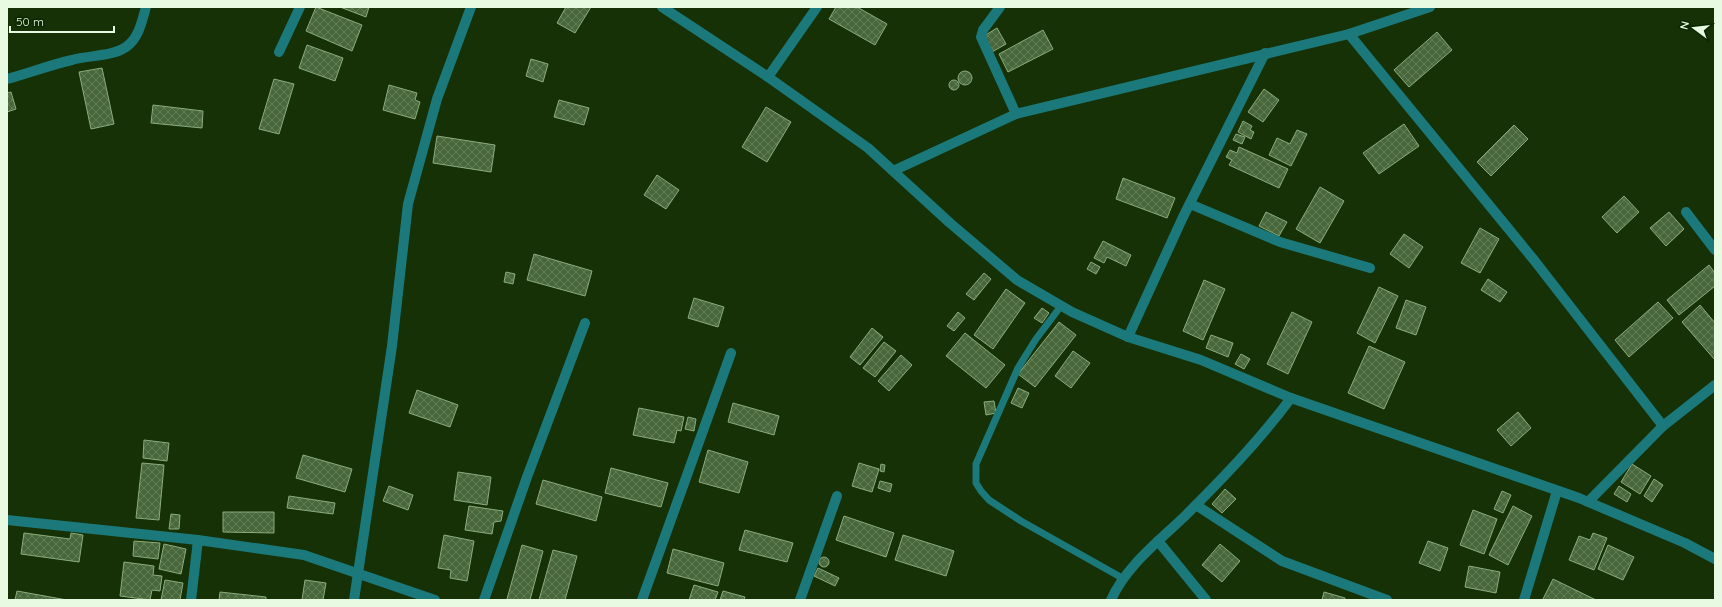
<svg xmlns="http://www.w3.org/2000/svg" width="1722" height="607" font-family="Quicksand,sans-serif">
<defs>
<pattern id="building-cross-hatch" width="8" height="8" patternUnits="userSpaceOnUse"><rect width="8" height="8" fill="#48673a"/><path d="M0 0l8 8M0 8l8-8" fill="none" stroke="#627e56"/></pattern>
</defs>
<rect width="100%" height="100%" fill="#153105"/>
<!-- building -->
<g fill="url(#building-cross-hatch)" stroke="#8bad7d">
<polygon points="316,7 362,25 352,51 306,31"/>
<polygon points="340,7 369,7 366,17"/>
<polygon points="566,7 591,7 575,33 557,23"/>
<polygon points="836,7 857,7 887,24 875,45 829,19"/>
<polygon points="997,28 1006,44 992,52 984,36"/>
<polygon points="1043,30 1053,49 1008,72 999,54"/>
<polygon points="1437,32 1452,50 1409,87 1394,70"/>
<polygon points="307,45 343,58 335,81 299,68"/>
<polygon points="531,59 548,64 543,82 526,76"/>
<polygon points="102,68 114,124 91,129 79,72"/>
<circle cx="965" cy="78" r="7"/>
<polygon points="274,79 294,84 279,134 259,129"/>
<circle cx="954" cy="85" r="5"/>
<polygon points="389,85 417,93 415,100 420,102 415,119 383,110"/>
<polygon points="1264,89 1279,100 1263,122 1248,112"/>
<polygon points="11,92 16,109 7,112 7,93"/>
<polygon points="559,100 589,108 584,125 554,117"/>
<polygon points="153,105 203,111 202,128 151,123"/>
<polygon points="766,107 791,122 767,162 742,147"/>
<polygon points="1243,121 1252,126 1250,130 1254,132 1251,139 1238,132"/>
<polygon points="1404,124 1419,146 1379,174 1363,153"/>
<polygon points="1514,125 1528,139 1491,176 1477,162"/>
<polygon points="1297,130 1307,134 1291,166 1269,155 1277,138 1290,144"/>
<polygon points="1236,134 1245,137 1242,144 1233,140"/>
<polygon points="437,136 495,145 491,172 433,163"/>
<polygon points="1239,147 1288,169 1279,188 1229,165 1232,160 1226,157 1230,150 1237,153"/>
<polygon points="657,175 679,190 666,209 644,195"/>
<polygon points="1123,178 1175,198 1167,218 1116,199"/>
<polygon points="1320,187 1344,201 1320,243 1296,229"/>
<polygon points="1624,196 1639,212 1617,233 1602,217"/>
<polygon points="1266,212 1287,222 1279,236 1259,226"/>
<polygon points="1669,212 1684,229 1666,246 1650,228"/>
<polygon points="1480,228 1499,239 1480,273 1461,263"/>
<polygon points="1404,234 1423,247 1409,268 1390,254"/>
<polygon points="1103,241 1131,255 1126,266 1107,257 1104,263 1094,258"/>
<polygon points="534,254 592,271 585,296 527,280"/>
<polygon points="1091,262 1100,267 1096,274 1087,269"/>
<polygon points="1709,265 1715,273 1715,286 1679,315 1667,300"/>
<polygon points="506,272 515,274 513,284 504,282"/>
<polygon points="984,273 991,279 974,300 966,294"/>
<polygon points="1488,279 1507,292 1500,302 1481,290"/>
<polygon points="1204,280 1225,289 1203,340 1183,331"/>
<polygon points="1379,287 1398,296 1375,343 1357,333"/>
<polygon points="1006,289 1025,303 993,349 974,335"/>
<polygon points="694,298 724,307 718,327 688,318"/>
<polygon points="1406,300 1426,307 1416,335 1396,328"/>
<polygon points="1658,302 1673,318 1629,357 1615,340"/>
<polygon points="1700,305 1715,323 1715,360 1682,322"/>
<polygon points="1042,308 1049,313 1042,323 1034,318"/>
<polygon points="958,312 965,318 954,331 947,326"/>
<polygon points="1292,312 1312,322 1288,374 1267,364"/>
<polygon points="1059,322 1076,335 1035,387 1018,374"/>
<polygon points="872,328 883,337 860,365 850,357"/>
<polygon points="965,333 1005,365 986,388 946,356"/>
<polygon points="1211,335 1233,343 1228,357 1206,348"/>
<polygon points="884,342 896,351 875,377 863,368"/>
<polygon points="1369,346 1405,362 1384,409 1348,393"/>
<polygon points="1073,351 1090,363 1071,388 1055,376"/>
<polygon points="1241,354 1250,359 1244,369 1235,364"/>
<polygon points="901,355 912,365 889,391 878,381"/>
<polygon points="1018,388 1029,393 1022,408 1011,403"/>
<polygon points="417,390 458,405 450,427 409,413"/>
<polygon points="994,401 996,413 986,415 984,402"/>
<polygon points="733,403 779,416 774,435 728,422"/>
<polygon points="639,408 684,417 681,431 677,430 674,443 633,435"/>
<polygon points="1518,412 1531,428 1511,446 1497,430"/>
<polygon points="688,417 696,419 694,431 685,429"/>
<polygon points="144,440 169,443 167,461 143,458"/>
<polygon points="708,450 748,462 739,493 699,482"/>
<polygon points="303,455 352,469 345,492 296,478"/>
<polygon points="142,463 164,465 159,520 136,518"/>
<polygon points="859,463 879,469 872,492 852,486"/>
<polygon points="881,464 885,465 884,472 880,471"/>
<polygon points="1632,464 1651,476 1640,494 1621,482"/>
<polygon points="611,468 668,483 661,507 605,493"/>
<polygon points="458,472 491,477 487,505 454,500"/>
<polygon points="1654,479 1663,485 1652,502 1644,496"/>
<polygon points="543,480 602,497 596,521 536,504"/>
<polygon points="880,481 892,484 890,492 878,488"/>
<polygon points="389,486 413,495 408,510 383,501"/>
<polygon points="1619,486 1631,494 1627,502 1614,494"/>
<polygon points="1225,489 1236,499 1222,513 1212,504"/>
<polygon points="1502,491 1511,495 1503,513 1494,509"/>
<polygon points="289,496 335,503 333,514 287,508"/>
<polygon points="469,506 503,511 501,521 494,522 492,534 465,530"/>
<polygon points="1513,506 1532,516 1508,565 1489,555"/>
<polygon points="1473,510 1497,519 1484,554 1460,545"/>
<polygon points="223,512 274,512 274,533 223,532"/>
<polygon points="171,514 180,515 179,529 169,529"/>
<polygon points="844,516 894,533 886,557 836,540"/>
<polygon points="745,530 793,543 787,562 739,550"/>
<polygon points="24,533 70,539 71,533 83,535 79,562 21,554"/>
<polygon points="1593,533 1607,538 1594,570 1569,560 1579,536 1590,540"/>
<polygon points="444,535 474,541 467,581 450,578 451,570 438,568"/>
<polygon points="903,535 954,551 946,576 895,560"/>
<polygon points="134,541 160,543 158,559 133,556"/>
<polygon points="1428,541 1448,548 1440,571 1419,563"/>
<polygon points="164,544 186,549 181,574 159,569"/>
<polygon points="1220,544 1240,561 1222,582 1202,565"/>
<polygon points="522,545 543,551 530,600 510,600 507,599"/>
<polygon points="1608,545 1634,557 1623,580 1598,569"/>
<polygon points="673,549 724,563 718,586 667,573"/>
<polygon points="553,550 577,556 565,600 539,600"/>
<circle cx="824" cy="562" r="5"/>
<polygon points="124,562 154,566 153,575 162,576 160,591 152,590 150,600 120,596"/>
<polygon points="1469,566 1500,572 1496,593 1465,587"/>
<polygon points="818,568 839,578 835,586 814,576"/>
<polygon points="1553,579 1596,600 1546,600 1543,599"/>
<polygon points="165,580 183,583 180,600 161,600"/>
<polygon points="305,580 326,583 323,600 302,600"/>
<polygon points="694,585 718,592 715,600 689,600"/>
<polygon points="17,591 67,600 15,600"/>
<polygon points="723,591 745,597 744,600 720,600"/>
<polygon points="220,592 266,597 266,600 219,600"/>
<polygon points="1324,592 1345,598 1345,600 1322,600"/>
</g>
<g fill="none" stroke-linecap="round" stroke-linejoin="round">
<!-- lane -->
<polyline stroke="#1c797b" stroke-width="7" points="1061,306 1036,339 1018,368 976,464 976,483 981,491 989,500 1021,521 1124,579"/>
<!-- street -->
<g stroke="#1c797b" stroke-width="10">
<polyline points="662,7 768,77 868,148 950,223 1017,280 1072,312 1128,337 1201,360 1291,398 1579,498 1685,543 1715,559"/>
<polyline points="1000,7 983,30 981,37 1016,114"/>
<polyline points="1430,7 1349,34 1534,260 1663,426"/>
<polyline points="279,52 300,7"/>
<polyline points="768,77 817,7"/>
<path d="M7 79C29 73 50 65 72 60 89 55 111 57 126 47 139 38 142 21 146 7"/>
<polyline points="893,171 1016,114 1349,34"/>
<polyline points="1190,204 1280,242 1370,268"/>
<polyline points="1686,212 1715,250"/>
<polyline points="1128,337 1183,217 1265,53"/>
<polyline points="1588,502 1663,426 1715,385"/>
<polyline points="1196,505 1282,561 1387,600"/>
<polyline points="7,520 198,540 304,555 435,600"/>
<polyline points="1158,541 1206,600"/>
<polyline points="191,600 198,540"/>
<polyline points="354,600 392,346 408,204 437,99 471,7"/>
<polyline points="484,600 527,477 585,323"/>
<polyline points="642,600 731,353"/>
<polyline points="800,600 837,496"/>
<path d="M1111 600C1126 566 1159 541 1185 516 1223 478 1259 441 1291 398"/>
<polyline points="1524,600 1557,491"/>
</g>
</g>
<!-- border -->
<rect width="1722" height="607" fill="none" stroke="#e8fae1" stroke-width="16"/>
<!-- north arrow -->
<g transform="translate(1694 28) rotate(285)" stroke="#0b2700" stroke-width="3" paint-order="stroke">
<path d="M0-3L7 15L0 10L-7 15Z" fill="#e8fae1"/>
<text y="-6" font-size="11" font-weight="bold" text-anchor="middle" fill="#e8fae1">N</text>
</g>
<!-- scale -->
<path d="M10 26v6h104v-6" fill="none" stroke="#e8fae1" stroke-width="2"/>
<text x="16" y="26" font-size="12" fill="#e8fae1" stroke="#0b2700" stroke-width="3" paint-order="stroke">50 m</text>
</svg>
